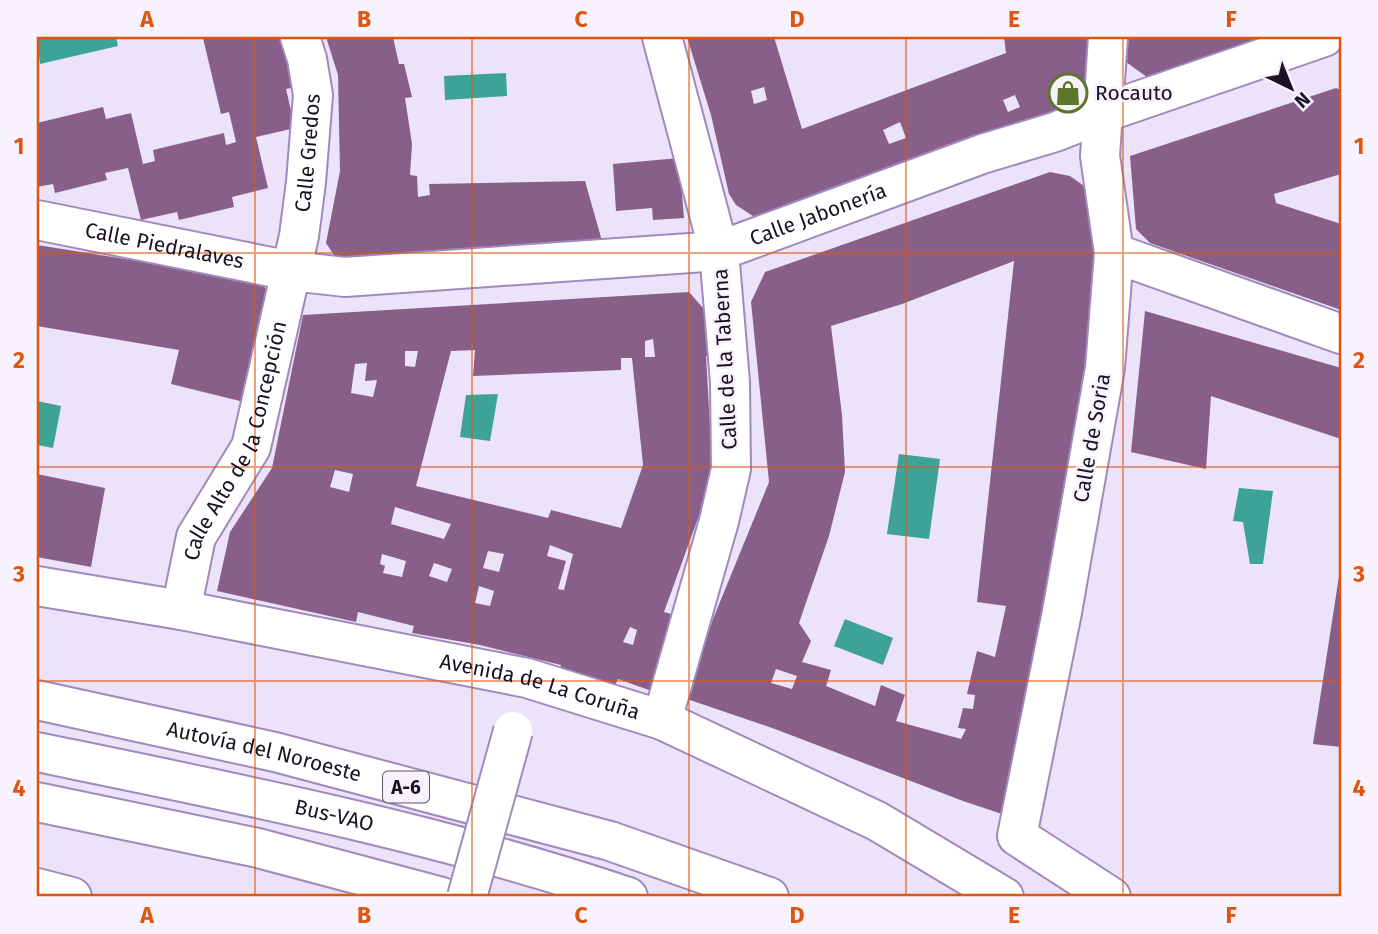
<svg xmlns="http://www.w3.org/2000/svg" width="1378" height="934" font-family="'Fira Sans',sans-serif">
<rect width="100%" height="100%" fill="#ece2f9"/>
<!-- water -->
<g fill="#3da297">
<polygon points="37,37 116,37 118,46 40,64"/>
<polygon points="506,73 507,96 445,100 444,76"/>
<polygon points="498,394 490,441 460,437 466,395"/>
<polygon points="37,401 61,406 53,448 37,445"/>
<polygon points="899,454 940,459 929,539 887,534"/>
<polygon points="1239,488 1273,491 1263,564 1250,564 1243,522 1233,521"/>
<polygon points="845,619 893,638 883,665 834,646"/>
</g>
<!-- building -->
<g fill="#875f89" fill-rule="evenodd">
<polygon points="284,37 296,87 286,89 295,128 256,137 268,188 232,197 234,207 179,220 177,212 141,220 128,168 105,173 107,180 55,193 53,184 37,187 37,123 103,107 106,119 131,113 143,164 155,161 153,150 224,133 226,145 236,142 229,112 221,114 203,38"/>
<polygon points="326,37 393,37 399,64 404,64 412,97 405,98 412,144 410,175 417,176 418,197 430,195 429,184 585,181 604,248 340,264 326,243 340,171 338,75"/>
<path d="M687 37H774L802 129 1006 53 1004 37H1088L1092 65 1088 85 1070 111 759 220 736 205 729 194 711 115ZM764 87 767 100 754 104 751 91ZM1015 95 1020 107 1008 112 1003 100ZM900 122 906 138 889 144 883 130Z"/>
<polygon points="1129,37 1278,37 1154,82 1126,62"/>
<polygon points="1336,88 1341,90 1341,174 1274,194 1276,203 1341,224 1341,310 1150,243 1136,229 1130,156"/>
<polygon points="679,158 684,218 653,220 652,208 616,211 613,164"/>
<path d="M1050 172 1070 176 1084 186 1092 198 1096 271 1090 344 1008 816 963 801 775 729 687 699 713 619 769 482 751 302 765 272ZM1014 261 977 602 1006 606 995 657 977 651 967 694 975 695 973 709 963 708 958 728 966 729 961 739 896 721 905 695 881 685 875 706 826 686 831 670 802 662 811 641 799 623 829 536 845 472 842 415 831 326 902 304ZM776 669 797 676 792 689 771 683Z"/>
<polygon points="37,245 258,280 276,300 248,403 171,384 179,350 37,326"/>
<path d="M689 292 709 315 713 356H706L713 477 664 612 689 619 663 695 618 679 615 685 560 668 561 665 480 645 412 633 414 626 358 612 356 622 217 591 230 532 272 468 303 315ZM653 339 655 357H645V341ZM475 350 473 376 621 370V358H632L643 465 621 528 551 510 548 518 416 486 451 351ZM405 351H418L415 367 405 366ZM367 363 365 381 377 380 373 397 351 393 355 364ZM335 470 353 474 349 492 330 487ZM395 507 451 524 444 539 391 524ZM550 545 573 554 564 590 558 589 566 561 547 556ZM488 551 504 554 499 572 483 568ZM382 554 406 561 402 577 383 573 385 566 380 564ZM434 563 452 569 447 582 429 576ZM479 586 494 591 490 606 475 603ZM630 627 637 630 633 645 623 642Z"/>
<polygon points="1145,311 1341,368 1341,439 1211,396 1206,469 1131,452"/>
<polygon points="37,474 105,488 91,567 37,557"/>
<polygon points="1340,570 1341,570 1341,747 1313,744"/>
</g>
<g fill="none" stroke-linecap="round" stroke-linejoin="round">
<defs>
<g id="minor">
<polyline points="1108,37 1100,156 1114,253 1105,368 1062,612 1017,836 1111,897"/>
<path id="s1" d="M37 220 291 271 345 277 719 251 982 154 1055 132 1103 113 1324 37"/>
<polyline points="1114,253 1341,334"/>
<path id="s2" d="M37 586 181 610 527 678 662 720 877 821 1004 897"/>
<path id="s3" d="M181 610 196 537 251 447 299 236 306 182 313 95 307 59 300 37"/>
<polyline points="662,720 719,521 731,469 730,382 719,251 662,37"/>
<polyline points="37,888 72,897"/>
</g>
<g id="highway">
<path id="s4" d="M37 700 275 752 610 841 769 897"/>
<path id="s5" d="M37 752C236 793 435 832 628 897"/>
<polyline points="37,802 258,848 442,897"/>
</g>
</defs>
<!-- minor casing -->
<use href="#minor" stroke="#a189bd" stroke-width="42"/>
<!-- highway casing -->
<use href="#highway" stroke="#a189bd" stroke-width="42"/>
<!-- minor -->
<use href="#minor" stroke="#fff" stroke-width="38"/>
<!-- highway -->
<use href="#highway" stroke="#fff" stroke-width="38"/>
<defs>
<polyline id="minor-bridge" points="467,897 513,731"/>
</defs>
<!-- minor-bridge casing -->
<use href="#minor-bridge" stroke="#a189bd" stroke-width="42" stroke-linecap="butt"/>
<!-- minor-bridge -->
<use href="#minor-bridge" stroke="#fff" stroke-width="38"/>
</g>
<!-- grid -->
<path fill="none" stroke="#de550d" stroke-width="2" stroke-opacity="0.55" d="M255 37V897M472 37V897M689 37V897M906 37V897M1123 37V897M37 253H1341M37 467H1341M37 681H1341"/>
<!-- icons -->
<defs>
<symbol id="shop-ring" viewBox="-11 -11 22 22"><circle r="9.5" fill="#f7f2fd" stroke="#5d7629" stroke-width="1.5"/><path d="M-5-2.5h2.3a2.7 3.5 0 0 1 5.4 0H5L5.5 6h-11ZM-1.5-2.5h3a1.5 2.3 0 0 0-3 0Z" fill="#5d7629"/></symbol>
</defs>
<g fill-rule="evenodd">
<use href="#shop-ring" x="1046" y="71" width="44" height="44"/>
</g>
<g text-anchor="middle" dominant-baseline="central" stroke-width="5" stroke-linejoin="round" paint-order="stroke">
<!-- shield labels -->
<rect fill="#f7f2fd" stroke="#5c5465" stroke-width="2" x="383" y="771.5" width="46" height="31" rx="5"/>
<g font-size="19" font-weight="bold" fill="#1a1124">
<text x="406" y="787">A-6</text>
</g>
<!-- poi labels -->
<g font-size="21" fill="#1a1124" stroke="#f7f2fd" text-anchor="start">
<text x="1095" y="93">Rocauto</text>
</g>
<!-- street labels -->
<g font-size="21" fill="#1a1124" stroke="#f7f2fd">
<text stroke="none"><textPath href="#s3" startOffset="480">Calle Gredos</textPath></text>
<text stroke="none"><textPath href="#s1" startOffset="794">Calle Jabonería</textPath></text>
<text stroke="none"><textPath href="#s1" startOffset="130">Calle Piedralaves</textPath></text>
<text transform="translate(725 359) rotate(-93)">Calle de la Taberna</text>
<text transform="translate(1092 438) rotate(-80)">Calle de Soria</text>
<text stroke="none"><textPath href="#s3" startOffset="180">Calle Alto de la Concepción</textPath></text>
<text stroke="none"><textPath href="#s2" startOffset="513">Avenida de La Coruña</textPath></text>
<text stroke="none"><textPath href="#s4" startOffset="233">Autovía del Noroeste</textPath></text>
<text stroke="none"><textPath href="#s5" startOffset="304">Bus-VAO</textPath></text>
</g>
</g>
<!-- border -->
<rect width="1378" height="934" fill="none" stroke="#f7f2fd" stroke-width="77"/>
<!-- north arrow -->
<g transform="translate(1291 88) rotate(137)" stroke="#f7f2fd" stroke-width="5" paint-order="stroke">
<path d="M0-5L12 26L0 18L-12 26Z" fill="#1a1124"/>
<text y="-10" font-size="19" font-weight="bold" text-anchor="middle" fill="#1a1124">N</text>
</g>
<rect x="38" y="38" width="1302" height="857" fill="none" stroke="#de550d" stroke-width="2.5"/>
<g font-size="23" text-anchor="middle" font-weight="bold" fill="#de550d">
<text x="147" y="27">A</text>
<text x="364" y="27">B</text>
<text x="581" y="27">C</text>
<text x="797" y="27">D</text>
<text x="1014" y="27">E</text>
<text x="1231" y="27">F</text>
<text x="19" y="154">1</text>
<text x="1359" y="154">1</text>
<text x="19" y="368">2</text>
<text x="1359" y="368">2</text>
<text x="19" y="582">3</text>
<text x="1359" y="582">3</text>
<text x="19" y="796">4</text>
<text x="1359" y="796">4</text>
<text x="147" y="923">A</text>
<text x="364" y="923">B</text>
<text x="581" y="923">C</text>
<text x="797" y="923">D</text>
<text x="1014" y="923">E</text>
<text x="1231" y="923">F</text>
</g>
</svg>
